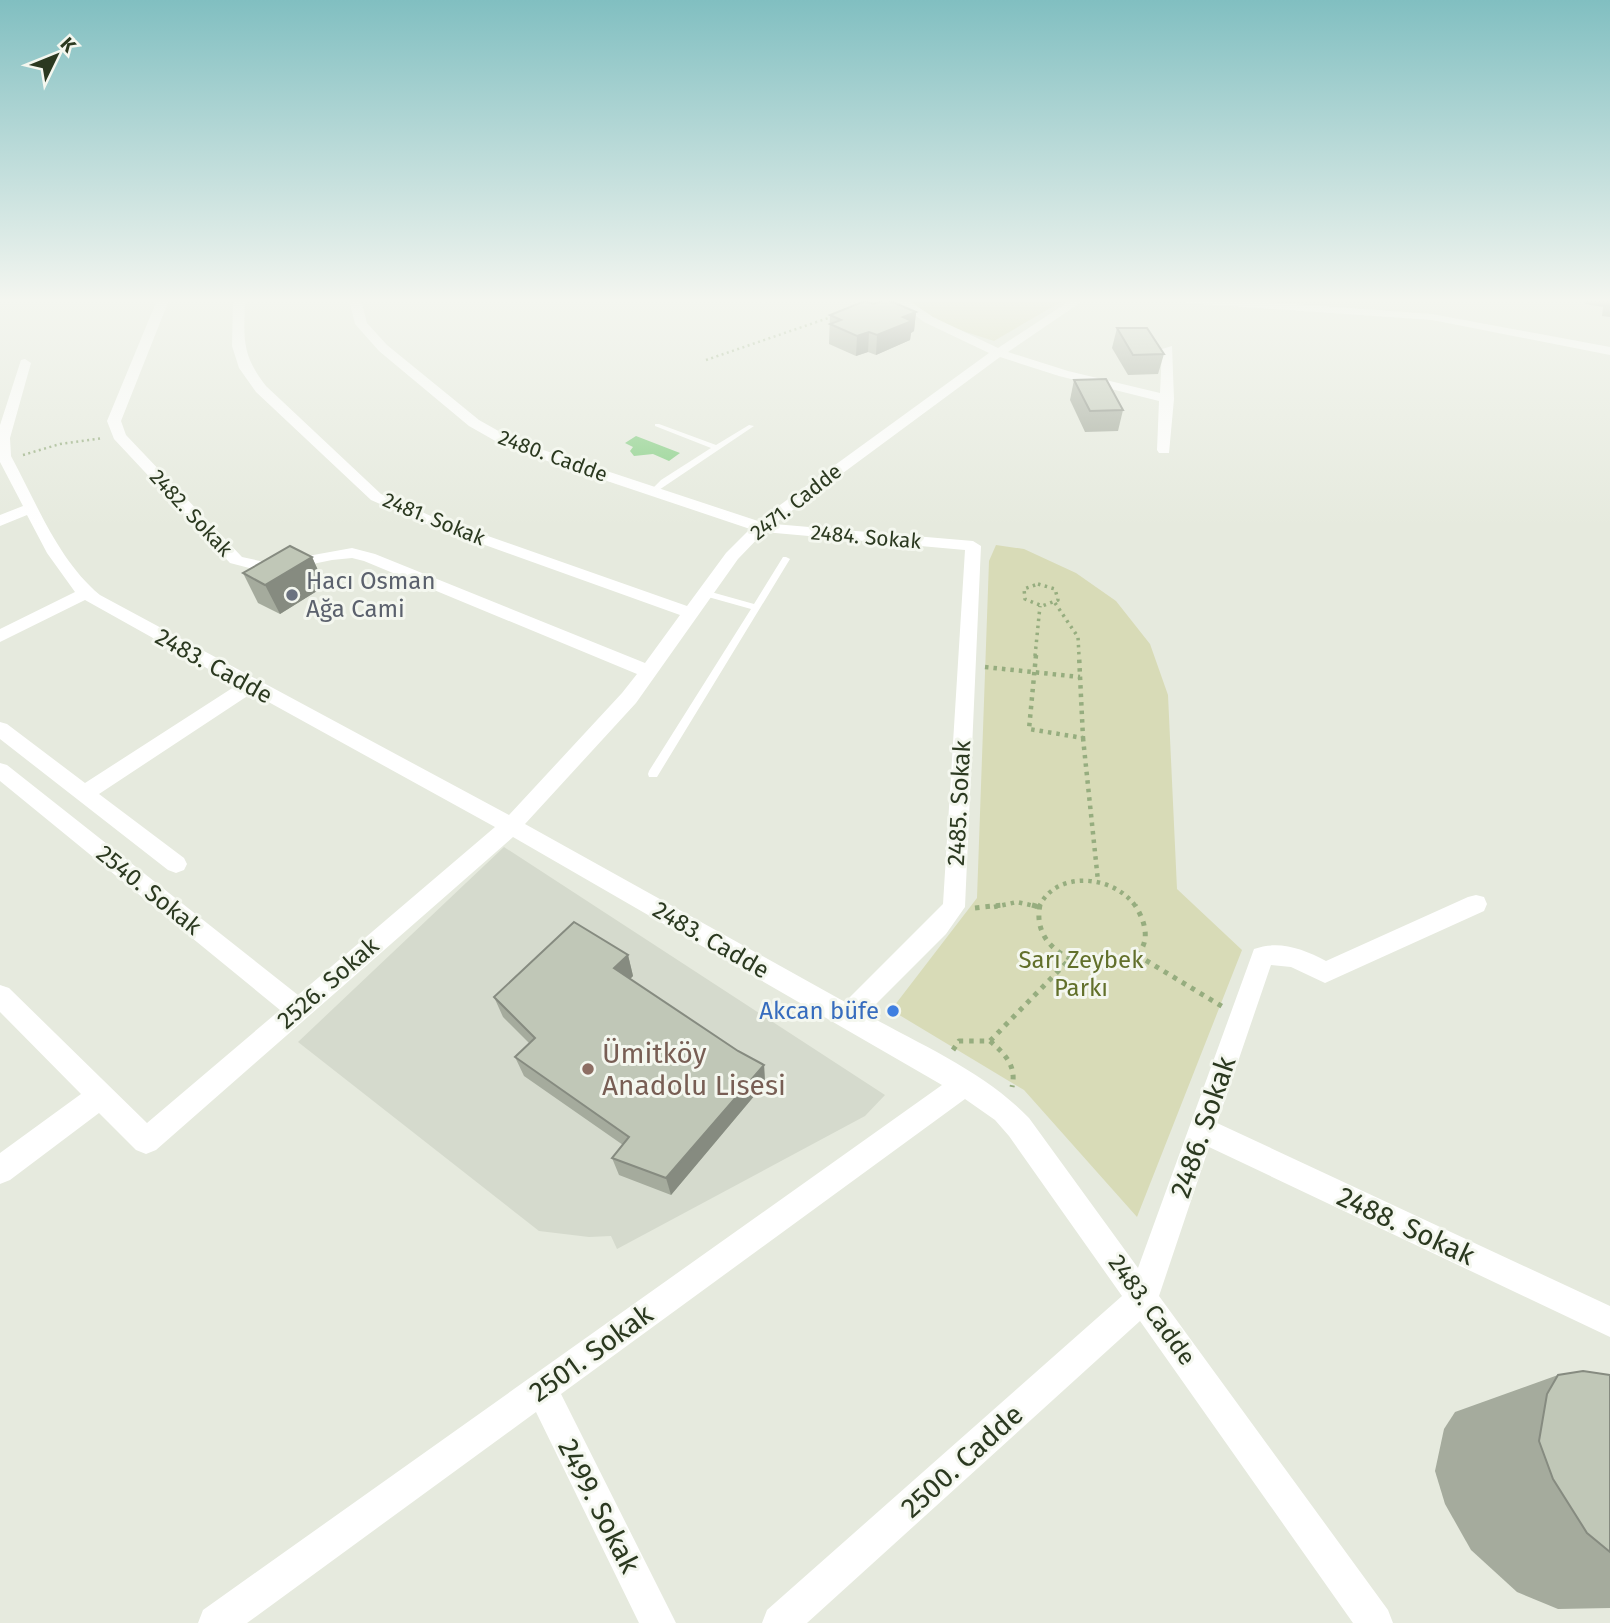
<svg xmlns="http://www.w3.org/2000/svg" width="1610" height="1623" font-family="'Fira Sans',sans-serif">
<rect width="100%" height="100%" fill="#e6eade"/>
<!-- built -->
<polygon fill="#d5dacd" points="504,847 885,1095 865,1116 617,1249 611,1236 589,1237 539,1231 298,1042"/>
<!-- green -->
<g fill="#d8dbb7">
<path d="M914 300H1064L994 341C965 332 935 323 911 302Z"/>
<polygon points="996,545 1024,549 1076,573 1116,601 1150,644 1168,695 1177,889 1242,950 1137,1217 1024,1090 891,1010 977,898 989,561"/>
</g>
<!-- water -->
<polygon fill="#88cf86" points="636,436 680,453 669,461 653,454 634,456 630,451 633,447 625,443"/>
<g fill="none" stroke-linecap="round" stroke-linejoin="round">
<!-- path-far3 -->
<g stroke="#96ad7f" stroke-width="2.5" stroke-dasharray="2 3.5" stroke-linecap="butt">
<polyline points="706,360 834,316"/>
<polyline points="23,455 60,444 103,438"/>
</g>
<!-- path-far2 -->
<g stroke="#96ad7f" stroke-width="3.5" stroke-dasharray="2.5 4.5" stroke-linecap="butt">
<polygon points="1038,584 1055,589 1058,600 1042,606 1025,599 1024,589"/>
<polyline points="1055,603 1078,637 1079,656"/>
<polyline points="1035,656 1040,606"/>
</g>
<!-- path-far1 -->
<g stroke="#96ad7f" stroke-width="4.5" stroke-dasharray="3.5 5" stroke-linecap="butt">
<polyline points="1036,655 1029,729 1083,738 1079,655"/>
<polyline points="985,667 1080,677"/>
<polyline points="1083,738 1098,881"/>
<polyline points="994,907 1017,902 1039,907"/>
<path d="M1039 907C1056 869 1115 875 1136 907"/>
</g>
<!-- path -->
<g stroke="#96ad7f" stroke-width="5" stroke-dasharray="4.5 6" stroke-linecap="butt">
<polyline points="1032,905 1039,907"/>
<path d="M1040 905C1024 982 1187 989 1135 905"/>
<polyline points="975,908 1002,905"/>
<polyline points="1137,955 1223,1007"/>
<path d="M990 1041C1005 1054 1017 1066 1012 1087"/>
<polyline points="953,1050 959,1041 990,1041 1070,959"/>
</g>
<!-- lane -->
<g fill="#fff" fill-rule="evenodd">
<polygon points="655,424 659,424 716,445 749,425 754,426 653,494 649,492 661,480 711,448 655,426"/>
<polygon points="783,557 786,557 790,559 657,777 649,777 648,774 649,771 751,609 701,595 700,593 704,590 754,604"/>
</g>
<!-- street -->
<g fill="#fff" fill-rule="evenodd">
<path d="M157 300H169L121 421 126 435 242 557 269 563 352 548 375 554 645 663 680 615 421 522 371 500 256 392 239 368 232 346 233 300H245C244 339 241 354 266 386L381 494 431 516 687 606 726 553 750 529 506 447 469 426 379 351 355 324 349 300H361L367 323 387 345 479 420 516 441 758 521 989 353 924 322 895 300H908L933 317 998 348 1071 300H1084L1008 352 1068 371 1160 393 1162 349 1172 346 1174 399 1169 453H1159L1157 450 1159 401 1059 376 1000 357 774 524 973 541 981 546 965 907 946 934 866 1014C921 1045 985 1072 1029 1118L1138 1268 1254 949C1279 940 1303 949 1326 961L1468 897 1476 895 1484 897 1487 904 1484 911 1325 983 1291 967 1271 965 1217 1123 1610 1306V1337L1209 1147 1159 1296 1388 1610 1393 1623H1353L1140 1321 807 1623H762L767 1610 1122 1296 1009 1136 995 1120 965 1099 561 1394 676 1623H639L536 1412 247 1623H198L203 1610 942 1085 513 837 156 1150 146 1154 136 1150 99 1113 10 1180 0 1184V1153L81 1094 0 1012V985L9 988 147 1123 280 1010 0 781V763L7 765 298 995 495 827 252 693 99 794 184 858 187 864 184 870 176 873 168 870 0 739V722L7 724 85 783 237 685 85 600 0 642V629L75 592 47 553 27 515 0 526V515L23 506 0 462V425L21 360 25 359 31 363 10 438 11 456C37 504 58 560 100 595L509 815 622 693 637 674 364 561 352 558 332 560 269 573 230 563 114 439 107 421ZM764 532 965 550 943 904 845 1002 525 824 636 703 738 559Z"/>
<polygon points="1181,300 1239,300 1432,314 1610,347 1610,355 1432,320 1186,303"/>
</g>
</g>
<!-- wall -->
<g fill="#a5ab9d">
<polygon points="1585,300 1610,300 1610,317 1602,316 1603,307 1585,304"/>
<polygon points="874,304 916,312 914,331 911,333 910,340 876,355 868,352 856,356 829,344 830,315"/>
<polygon points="1117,328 1164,354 1158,374 1128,375 1112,348"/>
<polygon points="1074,380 1123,410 1118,431 1085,432 1070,400"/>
<polygon points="312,557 325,586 280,614 258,603 243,573"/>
<polygon points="628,955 633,976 630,979 738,1051 764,1065 765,1083 671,1195 619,1175 612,1158 623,1145 524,1076 515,1057 529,1043 503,1017 494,997"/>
<polygon points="1558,1375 1610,1375 1610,1608 1558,1609 1517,1592 1471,1550 1445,1504 1435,1471 1444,1429 1455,1412"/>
</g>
<!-- shaded-wall -->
<g fill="#868b80">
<polygon points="916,312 914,331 911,333 910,340 876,355 877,335 903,317"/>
<polygon points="869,332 868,352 856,356 857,336"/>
<polygon points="312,557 325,586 280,614 265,585"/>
<polygon points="628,955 633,976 620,989 614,968"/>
<polygon points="764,1065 765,1083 671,1195 666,1178"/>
</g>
<!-- building -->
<g fill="#c0c7b7" stroke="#868b80" stroke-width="2">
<polygon points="884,300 888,300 916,312 903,317 912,321 877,335 869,332 857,336 830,324 841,320 830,315 865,301 874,304"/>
<polygon points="1117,328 1147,328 1164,354 1133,355"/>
<polygon points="1106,379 1123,410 1090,411 1074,380"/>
<polygon points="290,546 312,557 265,585 243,573"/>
<polygon points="574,922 628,955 614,968 738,1051 764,1065 666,1178 612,1158 629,1137 515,1057 535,1038 494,997"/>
<polygon points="1583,1371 1610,1375 1610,1552 1587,1533 1553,1479 1539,1441 1547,1394 1558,1375"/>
</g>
<!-- sky -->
<linearGradient id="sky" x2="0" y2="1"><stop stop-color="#81bfc1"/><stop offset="0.57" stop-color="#f4f6f0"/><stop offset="1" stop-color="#f4f6f0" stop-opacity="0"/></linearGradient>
<rect width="1610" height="527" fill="url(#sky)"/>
<!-- markers -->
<circle fill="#6b7280" stroke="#f4f7ef" stroke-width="2.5" cx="292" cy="595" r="7"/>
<circle fill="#3f7fe0" stroke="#f4f7ef" stroke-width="2.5" cx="893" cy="1011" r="7"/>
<circle fill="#8d6e63" stroke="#f4f7ef" stroke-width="2.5" cx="588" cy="1069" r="7"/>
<g text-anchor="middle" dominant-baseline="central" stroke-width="6" stroke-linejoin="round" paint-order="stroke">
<!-- far-street labels -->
<g font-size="21" fill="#2b3920" stroke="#f4f7ef">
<text transform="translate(553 456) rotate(20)">2480. Cadde</text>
<text transform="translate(796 502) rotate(-38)">2471. Cadde</text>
<text transform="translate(191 513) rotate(47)">2482. Sokak</text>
<text transform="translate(434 519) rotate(22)">2481. Sokak</text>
<text transform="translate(866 537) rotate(5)">2484. Sokak</text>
</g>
<!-- worship labels -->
<g font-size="24" fill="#5b616d" stroke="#f4f7ef" text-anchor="start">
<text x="306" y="581">Hacı Osman<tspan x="306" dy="28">Ağa Cami</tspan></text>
</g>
<!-- street labels -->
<g font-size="24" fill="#2b3920" stroke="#f4f7ef">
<text transform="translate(214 666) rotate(29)">2483. Cadde</text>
<text transform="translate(959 803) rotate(-87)">2485. Sokak</text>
<text transform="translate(149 890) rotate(39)">2540. Sokak</text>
<text transform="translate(711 940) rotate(30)">2483. Cadde</text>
<text transform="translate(328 983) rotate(-41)">2526. Sokak</text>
<text transform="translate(1152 1310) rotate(54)">2483. Cadde</text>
</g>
<!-- park labels -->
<g font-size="24" fill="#62702b" stroke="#f4f7ef">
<text x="1081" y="960">Sarı Zeybek<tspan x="1081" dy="28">Parkı</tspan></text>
</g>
<!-- shop labels -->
<g font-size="24" fill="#366cbe" stroke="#f4f7ef" text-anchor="end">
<text x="879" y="1011">Akcan büfe</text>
</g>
<!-- near-education labels -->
<g font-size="28" fill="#785e54" stroke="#f4f7ef" text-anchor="start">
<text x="602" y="1053">Ümitköy<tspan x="602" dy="32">Anadolu Lisesi</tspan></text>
</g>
<!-- near-street labels -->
<g font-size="28" fill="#2b3920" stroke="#f4f7ef">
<text transform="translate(1203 1127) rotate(-71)">2486. Sokak</text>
<text transform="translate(1406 1226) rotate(25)">2488. Sokak</text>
<text transform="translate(591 1353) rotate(-36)">2501. Sokak</text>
<text transform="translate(962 1461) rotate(-42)">2500. Cadde</text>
<text transform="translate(599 1506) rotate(63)">2499. Sokak</text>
</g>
</g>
<!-- north arrow -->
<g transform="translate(56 56) rotate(47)" stroke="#f4f7ef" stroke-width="5" paint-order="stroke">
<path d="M0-5L12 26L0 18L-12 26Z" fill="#2b3920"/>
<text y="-10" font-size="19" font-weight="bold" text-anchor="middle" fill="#2b3920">K</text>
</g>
</svg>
